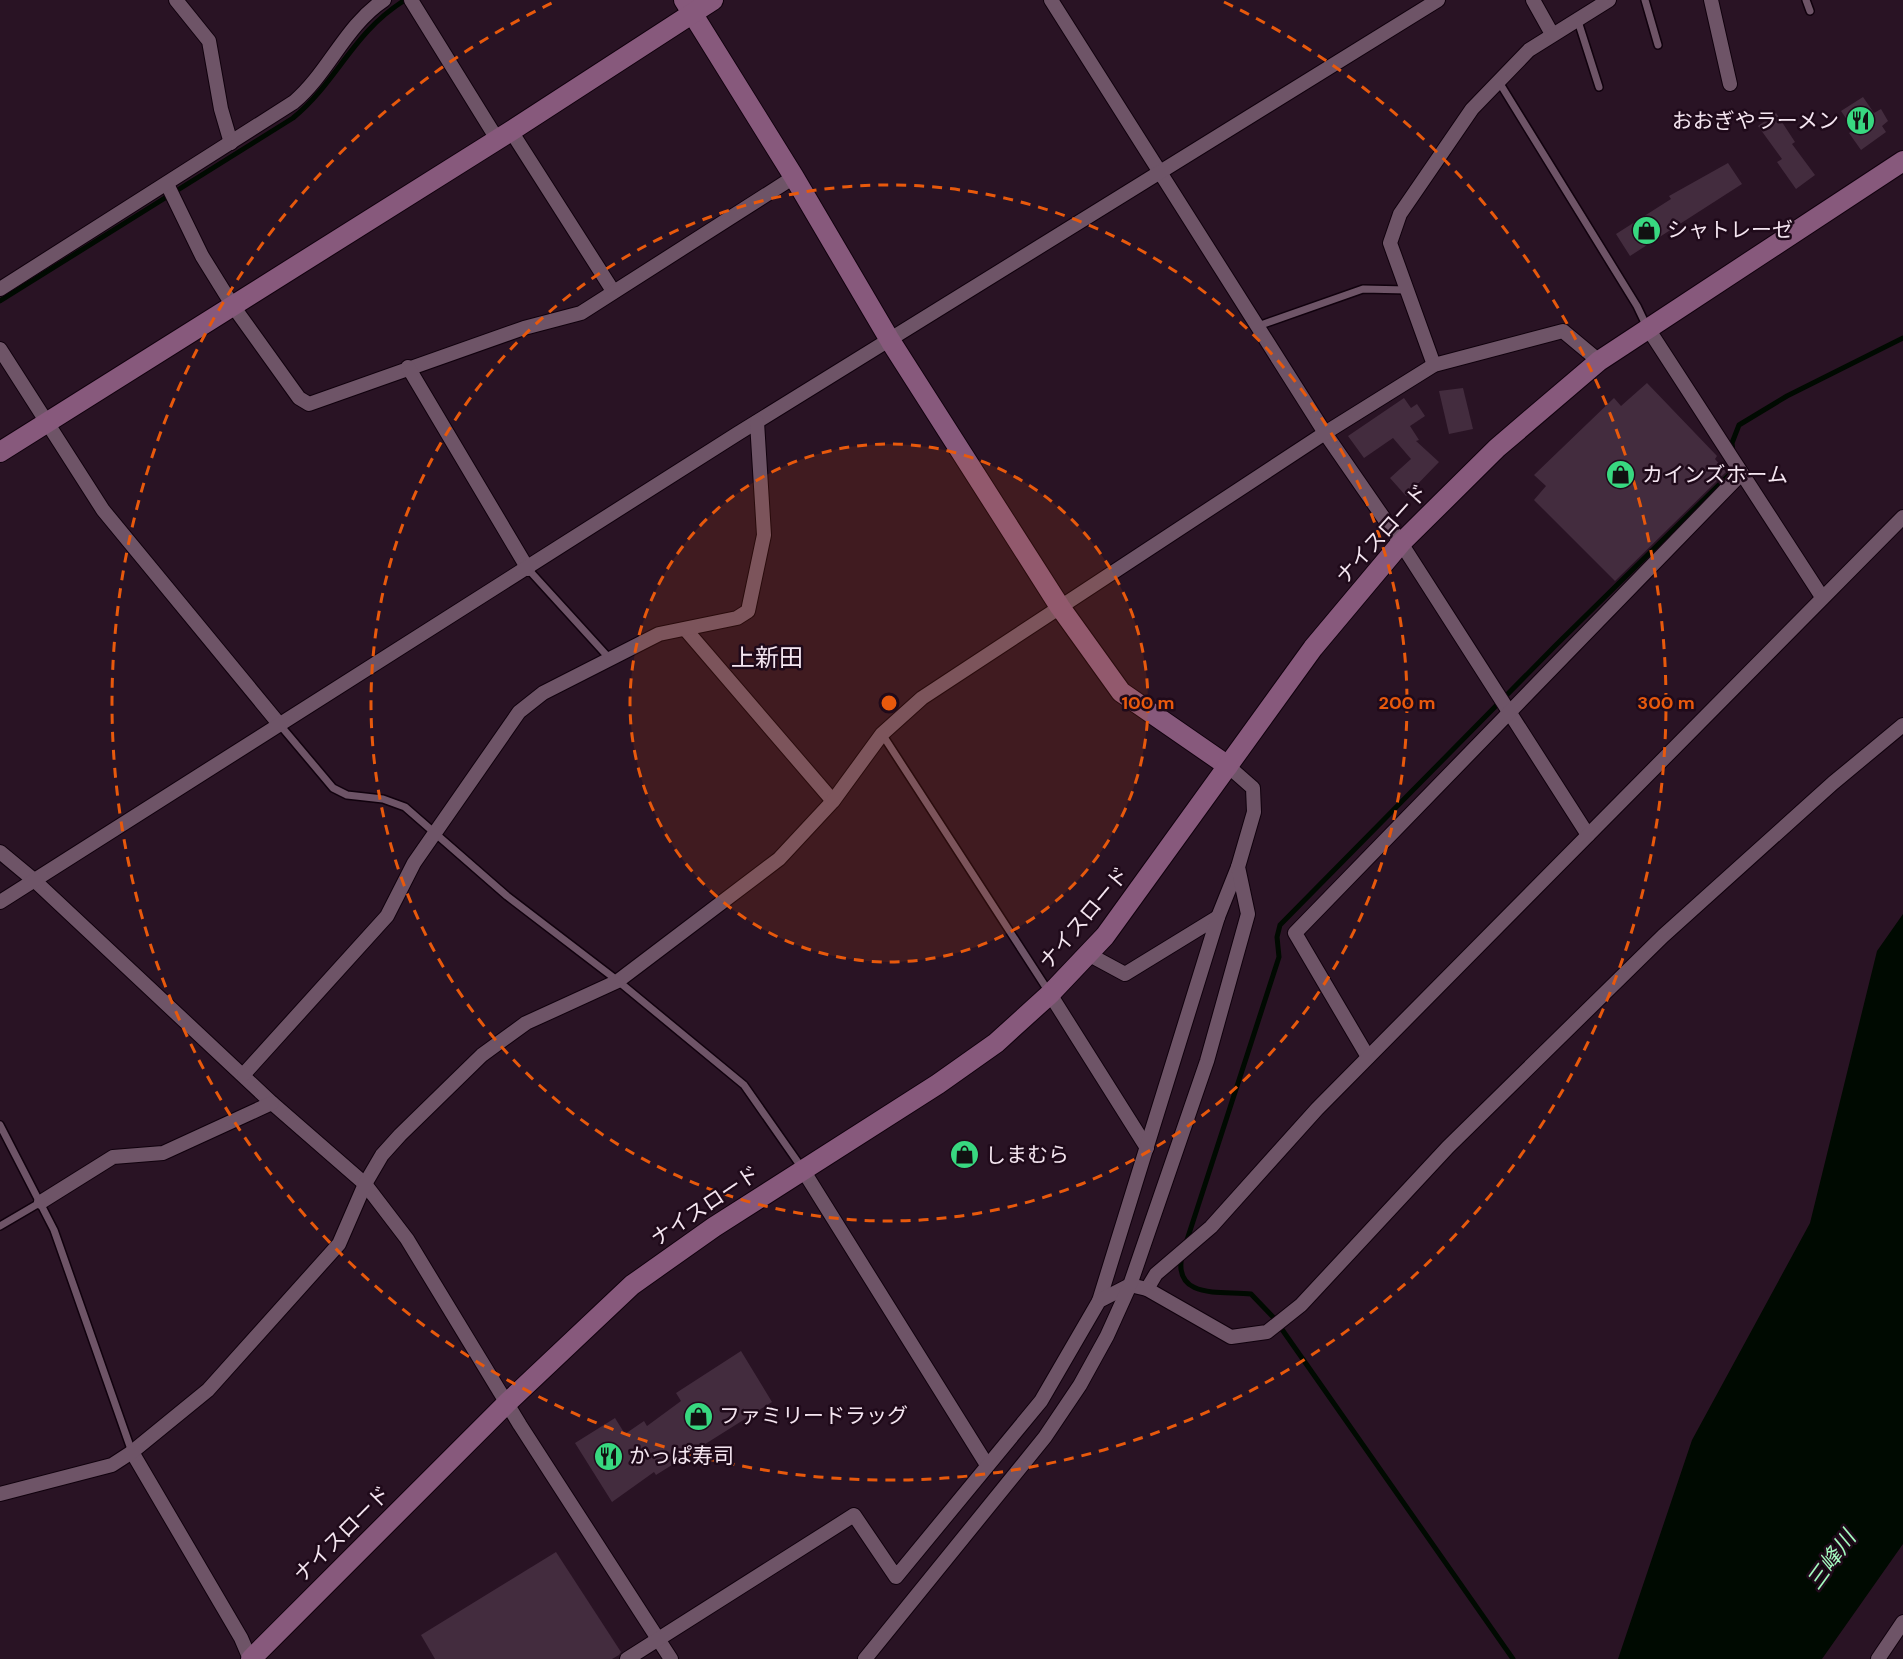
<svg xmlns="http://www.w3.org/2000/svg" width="1903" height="1659" font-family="'DM Sans','Noto Sans JP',sans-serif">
<rect width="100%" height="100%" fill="#291324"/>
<!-- water -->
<polygon fill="#000a01" points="1903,914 1903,1544 1822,1659 1618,1659 1692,1440 1810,1223 1877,951"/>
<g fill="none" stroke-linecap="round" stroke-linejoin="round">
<!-- stream -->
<g stroke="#000a01" stroke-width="5">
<path d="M0 301 293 118C338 81 352 33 405 0"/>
<polyline points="1733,453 1732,443 1739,425 1787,396 1903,338"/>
<polyline points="1186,1243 1279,957 1277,937 1280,925 1556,645 1731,473 1732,465"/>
<path d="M1182 1255C1172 1302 1227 1290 1251 1294L1274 1318 1513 1659"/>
</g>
</g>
<!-- building -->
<g fill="#432c3e">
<polygon points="1863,97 1874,113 1881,109 1888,121 1882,126 1886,132 1861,150 1849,133 1854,130 1841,111"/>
<polygon points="1776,113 1795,142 1792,144 1815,175 1796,189 1777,162 1782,159 1758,126"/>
<polygon points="1728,163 1742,184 1630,256 1616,234 1671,199 1669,196"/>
<polygon points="1647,383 1717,456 1715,459 1726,472 1615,581 1534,500 1546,486 1534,475 1614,398 1621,406"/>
<polygon points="1463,388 1473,429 1449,434 1439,391"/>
<polygon points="1404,398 1411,408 1417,404 1425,416 1410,426 1419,440 1416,441 1439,462 1406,496 1390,478 1411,459 1393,438 1364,458 1348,436"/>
<polygon points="741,1351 772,1402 656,1475 654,1472 612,1502 575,1443 615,1418 625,1434 644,1421 647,1426 681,1401 676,1393"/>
<polygon points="556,1552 621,1652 619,1655 612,1659 435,1659 421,1635"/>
</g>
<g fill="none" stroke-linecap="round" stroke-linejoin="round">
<defs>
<g id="lane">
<polyline points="1645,0 1658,45"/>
<polyline points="1806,0 1810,11"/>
<polyline points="1577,18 1599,87"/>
<polyline points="1499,82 1637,306 1647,327"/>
<polyline points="1258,326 1363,289 1407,290"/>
<polyline points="528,569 610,659"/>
<polyline points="280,725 333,788 347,795 383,799 405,807 507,896 618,981 744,1085 802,1168"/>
<polyline points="882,734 1049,992"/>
<polyline points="0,1125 54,1230 132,1452"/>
<polyline points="0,1226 41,1202"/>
</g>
<g id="street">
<polyline points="176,0 209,41 221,109 231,143"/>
<polyline points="411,0 497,139"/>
<polyline points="1051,0 1325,433 1401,543 1588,835"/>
<polyline points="1533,0 1552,34"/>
<polyline points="1711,0 1730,84"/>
<polyline points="511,131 613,291"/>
<polyline points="167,184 202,256 233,306 299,398 309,404 524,328 581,313 794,177"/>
<path d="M0 289 294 102C329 72 345 26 384 0"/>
<polyline points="1647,327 1822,597"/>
<polyline points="0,349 103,510 280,725"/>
<polyline points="1434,365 1390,243 1400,214 1472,109 1529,50 1609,0"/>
<polyline points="408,367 528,569"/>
<polyline points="686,630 833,801"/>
<polyline points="0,852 35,881 272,1103 365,1184 407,1239 520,1425 671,1659"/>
<polyline points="0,902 737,434 1438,0"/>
<polyline points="1088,954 1125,974 1218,917"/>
<polyline points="1050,994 1147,1148"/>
<polyline points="1368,1057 1295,933 1741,474"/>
<polyline points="244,1074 387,916 414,863 519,712 543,693 659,634 737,618 748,611 764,535 757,422"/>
<polyline points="803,1170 987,1465"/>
<polyline points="41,1202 113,1157 163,1153 272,1103"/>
<polyline points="1147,1289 1156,1274 1211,1227 1317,1109 1903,517"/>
<polyline points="1099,1301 1218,917 1238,867"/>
<polyline points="132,1452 241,1638 250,1659"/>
<polyline points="0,1494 112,1465 132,1452 208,1390 339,1244 365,1184 382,1155 400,1135 482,1055 526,1023 618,981 779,859 833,801 882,734 922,698 1325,433 1434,365 1563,331 1599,361"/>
<polyline points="627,1659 854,1515 896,1577 1041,1401 1099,1301 1130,1285 1147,1289 1231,1337 1267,1332 1301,1305 1448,1147 1663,936 1833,783 1903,725"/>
<polyline points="865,1659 1045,1437 1080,1385 1107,1336 1130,1285 1207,1061 1248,914 1238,867 1254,812 1253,788 1228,766"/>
<polyline points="1878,1659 1903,1622"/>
</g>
<g id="secondary">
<polyline points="684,0 794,177 891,342 1060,607 1121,692 1228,766"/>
<polyline points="0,452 511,131 713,0"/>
<polyline points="251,1659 507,1403 632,1285 714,1227 938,1084 996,1043 1050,994 1105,936 1313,648 1401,543 1497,448 1599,361 1903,161"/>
</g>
</defs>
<!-- lane casing -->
<use href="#lane" stroke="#10010d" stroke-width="10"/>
<!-- street casing -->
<use href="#street" stroke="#10010d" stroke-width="16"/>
<!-- secondary casing -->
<use href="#secondary" stroke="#10010d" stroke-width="22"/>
<!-- lane -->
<use href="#lane" stroke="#6e5467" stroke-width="7"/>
<!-- street -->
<use href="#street" stroke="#6e5467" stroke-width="14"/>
<!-- secondary -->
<use href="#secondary" stroke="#87597c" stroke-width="20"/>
</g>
<!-- distance rings -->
<circle cx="889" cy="703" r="259" fill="#e8590c" fill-opacity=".12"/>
<g fill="none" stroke="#e8590c" stroke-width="3" stroke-dasharray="10 8">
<circle cx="889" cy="703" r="259"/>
<circle cx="889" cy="703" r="518"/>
<path d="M1224 2A777 777 0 1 1 554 2"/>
</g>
<!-- icons -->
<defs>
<symbol id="restaurant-disc" viewBox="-11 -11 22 22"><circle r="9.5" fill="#38d880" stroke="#1f0a1a"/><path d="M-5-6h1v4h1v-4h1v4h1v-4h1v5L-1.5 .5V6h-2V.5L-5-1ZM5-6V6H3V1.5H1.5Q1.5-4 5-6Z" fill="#111"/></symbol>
<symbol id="shop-disc" viewBox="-11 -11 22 22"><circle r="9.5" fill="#38d880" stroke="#1f0a1a"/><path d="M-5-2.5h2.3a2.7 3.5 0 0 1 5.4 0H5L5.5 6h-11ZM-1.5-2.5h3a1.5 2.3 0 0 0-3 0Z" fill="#111"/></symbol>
</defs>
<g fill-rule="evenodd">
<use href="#restaurant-disc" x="1844" y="104" width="33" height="33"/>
<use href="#shop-disc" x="1630" y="214" width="33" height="33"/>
<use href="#shop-disc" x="1604" y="458" width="33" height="33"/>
<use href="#shop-disc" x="948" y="1138" width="33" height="33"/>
<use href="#shop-disc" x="682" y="1400" width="33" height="33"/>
<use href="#restaurant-disc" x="592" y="1440" width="33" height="33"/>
</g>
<g text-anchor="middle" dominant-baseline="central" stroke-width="5" stroke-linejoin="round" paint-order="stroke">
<!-- poi labels -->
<g font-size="21" fill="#f4e5f0" stroke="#1f0a1a" text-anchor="start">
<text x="1839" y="121" text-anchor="end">おおぎやラーメン</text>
<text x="1667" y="230">シャトレーゼ</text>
<text x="1642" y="475">カインズホーム</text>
<text x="985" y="1155">しまむら</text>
<text x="719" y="1416">ファミリードラッグ</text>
<text x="629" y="1456">かっぱ寿司</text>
</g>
<!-- street labels -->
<g font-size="21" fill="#f4e5f0" stroke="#1f0a1a">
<text transform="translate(1382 534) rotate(-48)">ナイスロード</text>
<text transform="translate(1084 918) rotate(-50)">ナイスロード</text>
<text transform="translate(705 1206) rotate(-34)">ナイスロード</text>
<text transform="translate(342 1534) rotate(-45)">ナイスロード</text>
</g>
<!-- water labels -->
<g font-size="22" font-style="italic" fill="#a4fabf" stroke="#1f0a1a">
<text transform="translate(1831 1560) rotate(-54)">三峰川</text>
</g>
<!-- quarter labels -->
<g font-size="24" fill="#f4e5f0" stroke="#1f0a1a">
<text x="767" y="657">上新田</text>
</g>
</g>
<circle cx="889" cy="703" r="9" fill="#e8590c" stroke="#1f0a1a" stroke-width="3"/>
<g font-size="18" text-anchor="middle" font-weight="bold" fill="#e8590c" stroke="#1f0a1a" stroke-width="5" stroke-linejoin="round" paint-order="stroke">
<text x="1148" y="709">100 m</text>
<text x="1407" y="709">200 m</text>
<text x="1666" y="709">300 m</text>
</g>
</svg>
